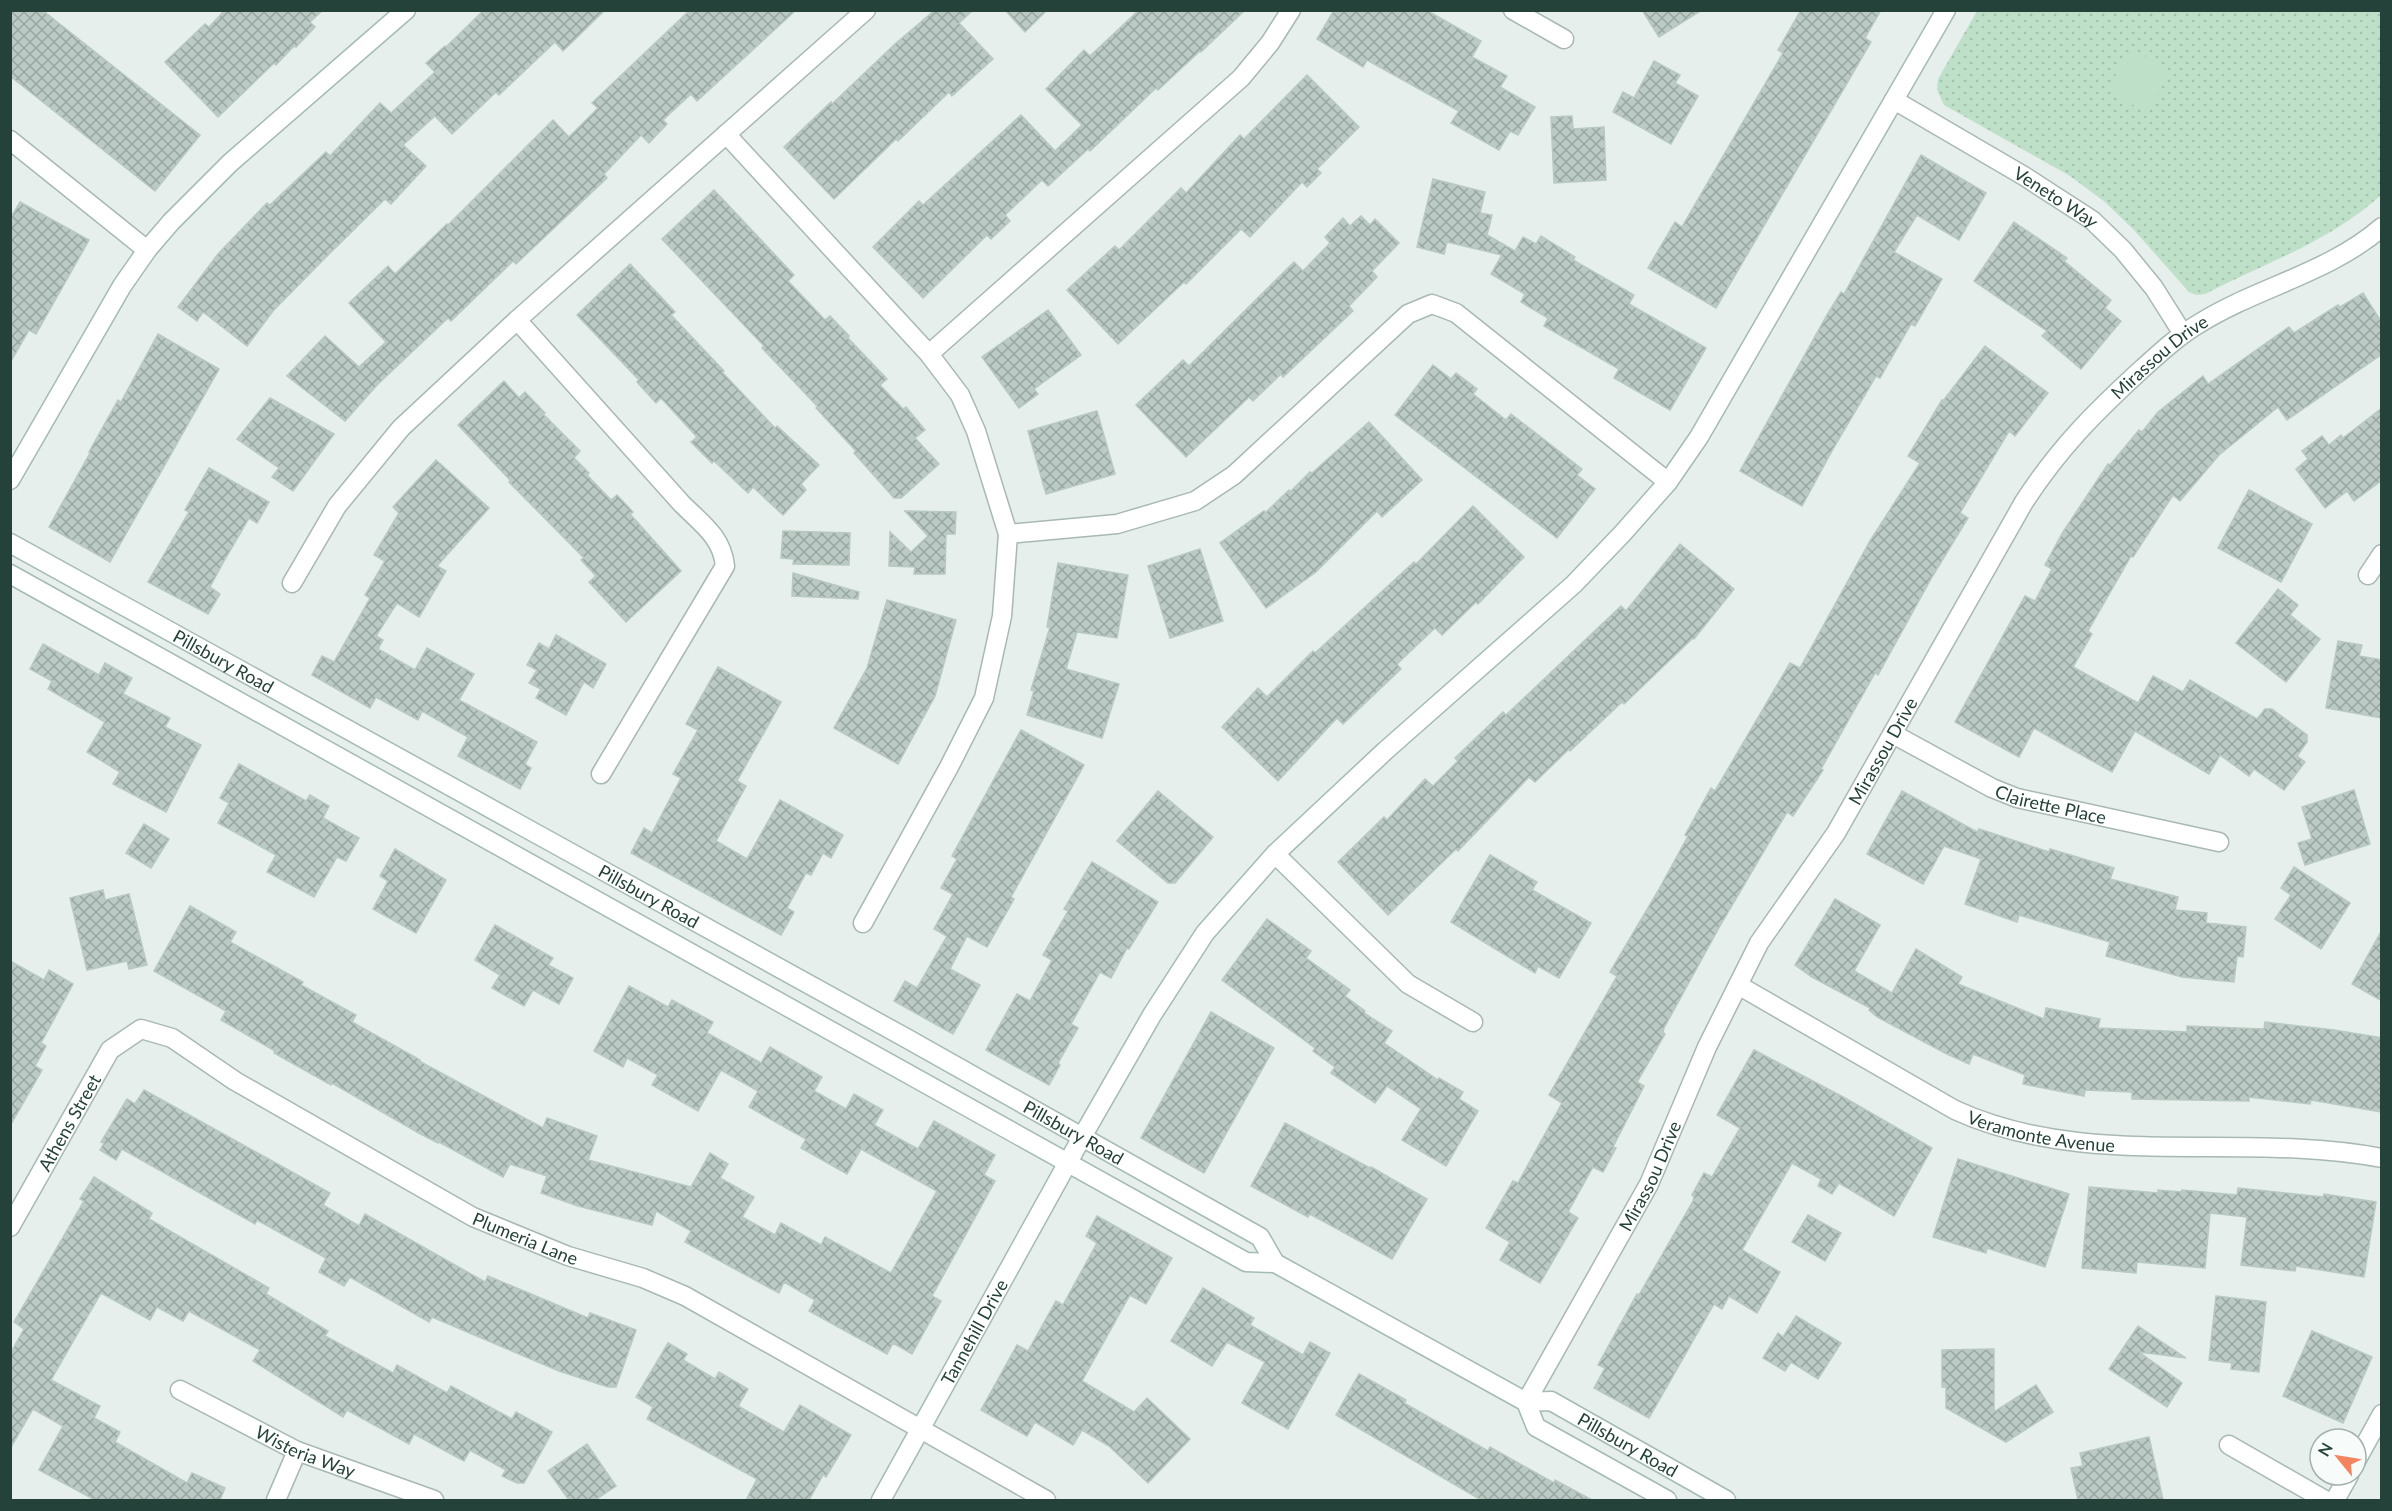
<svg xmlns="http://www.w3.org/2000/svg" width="2392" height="1511" font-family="Lato,sans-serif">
<defs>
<pattern id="park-dots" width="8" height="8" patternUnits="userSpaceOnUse" patternTransform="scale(1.5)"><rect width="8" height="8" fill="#bfe0c8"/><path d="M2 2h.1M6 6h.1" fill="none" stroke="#a4c1ad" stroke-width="1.8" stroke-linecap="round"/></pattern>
<pattern id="building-cross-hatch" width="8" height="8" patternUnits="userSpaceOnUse" patternTransform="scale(1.5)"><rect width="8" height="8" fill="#bbcac4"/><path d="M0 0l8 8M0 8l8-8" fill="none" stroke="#98a6a0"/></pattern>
</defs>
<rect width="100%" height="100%" fill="#e6efeb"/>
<!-- park -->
<path fill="url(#park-dots)" d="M1977 11H2381V195C2331 241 2265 263 2205 294L2196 295 2189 292 2134 230 2105 202 2070 176 1944 105 1937 90 1938 79Z"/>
<!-- pitch -->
<polygon fill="#bfe0c8" points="2131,48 2170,71 2147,113 2107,90"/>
<!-- building -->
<g fill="url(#building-cross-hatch)" stroke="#b8c9c2" stroke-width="1.5">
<polygon points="10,10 42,10 200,135 155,191 10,76"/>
<polygon points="225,10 323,10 310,22 315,27 296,47 294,46 276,65 274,63 218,117 165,62 205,24 209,27"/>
<polygon points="484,10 605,10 563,51 555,42 499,95 496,92 452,134 435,116 403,145 426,166 391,204 385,199 324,259 273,311 247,346 203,312 197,321 178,307 218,254 267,203 270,205 326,152 330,156 380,103 391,113 435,72 426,63 445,46 446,47"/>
<polygon points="690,10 796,10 697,101 691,94 663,120 667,124 649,143 641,135 604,174 607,178 516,264 513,261 451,321 448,318 378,384 345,421 287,376 325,336 359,367 386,342 349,303 388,266 395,274 447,224 448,225 553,120 569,137 598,108 592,103"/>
<polygon points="935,10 973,10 959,23 993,59 952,96 949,92 898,141 896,139 834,199 784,147 831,102 832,104 895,44"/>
<polygon points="1005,10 1047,10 1025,32"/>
<polygon points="1139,10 1245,10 1201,52 1200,51 1158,90 1156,88 1090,151 1088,149 1048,186 1042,180 1005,215 1010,221 991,239 987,235 923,298 873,247 919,201 923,205 1021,115 1055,151 1082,125 1046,89 1084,50 1090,56"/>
<polygon points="1334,10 1426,10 1481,41 1472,57 1507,76 1500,87 1535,107 1518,135 1510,131 1499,150 1451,123 1459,111 1367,60 1363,67 1317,39"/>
<polygon points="1642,10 1702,10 1659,37"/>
<polygon points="1801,10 1881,10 1865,38 1871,42 1716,308 1648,268 1675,222 1682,227 1783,53 1778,50"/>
<polygon points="1654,61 1680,75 1675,83 1698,96 1671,144 1613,112 1623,92 1634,98"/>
<polygon points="1307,75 1359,127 1317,169 1321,173 1307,187 1302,182 1250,237 1241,229 1186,284 1184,282 1118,344 1067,290 1115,246 1119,250 1181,188 1186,193 1240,135 1244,139"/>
<polygon points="1572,116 1573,129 1604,127 1606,180 1554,183 1551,117"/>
<polygon points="1921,155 1986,193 1959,240 1917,215 1894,252 1942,279 1915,326 1911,324 1880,378 1876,376 1833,449 1802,506 1740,471 1827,315 1841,292 1844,294"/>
<polygon points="1433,179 1485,192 1480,213 1492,215 1487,235 1515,251 1523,237 1536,244 1541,236 1575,257 1573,260 1634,295 1629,304 1706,348 1670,410 1614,378 1619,369 1544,326 1548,318 1521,302 1525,294 1491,274 1502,255 1447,242 1444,254 1417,247"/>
<polygon points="714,190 794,275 788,281 825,320 830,316 849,336 848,338 887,379 880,385 903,409 906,407 925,430 915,438 939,464 901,498 894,498 854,453 856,451 816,408 818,407 762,348 764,346 662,239"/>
<polygon points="20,202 89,240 36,334 29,330 10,363 10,219"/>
<polygon points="1361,216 1370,225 1375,219 1399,243 1372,271 1377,277 1349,306 1353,311 1283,377 1281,374 1253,401 1249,397 1186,457 1136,405 1183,360 1189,366 1294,262 1303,271 1330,243 1325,237 1343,218 1350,226"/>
<polygon points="2014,222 2067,258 2064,261 2111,300 2105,308 2121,321 2081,369 2042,336 2047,331 1974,281"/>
<polygon points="630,264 675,312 671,315 724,371 722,372 775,428 777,426 819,465 801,484 806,490 783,515 753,487 748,493 714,461 712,463 691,442 697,437 661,398 656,403 637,382 639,380 577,315"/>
<polygon points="2363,293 2382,323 2382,354 2287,420 2278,407 2219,455 2180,501 2173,495 2133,557 2131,556 2088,631 2092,634 2073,667 2138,703 2153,676 2183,692 2190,680 2257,719 2265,709 2272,709 2307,735 2307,742 2297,756 2305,762 2284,790 2254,769 2249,776 2220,755 2209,774 2135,731 2112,772 2034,728 2019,757 1955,722 2025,596 2035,601 2052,569 2045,565 2063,532 2108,464 2110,465 2139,430 2142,432 2158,412 2203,376 2208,384 2289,327 2294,333 2338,305 2340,307"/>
<polygon points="1048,310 1081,355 1034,389 1038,394 1019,408 982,357"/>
<polygon points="158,334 219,369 110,562 49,527 90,453 89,452 118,400 121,402"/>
<polygon points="1985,346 2048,393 2015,436 2009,431 1960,513 1968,518 1932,577 1878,675 1875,673 1821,769 1823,770 1793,816 1787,812 1721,924 1664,1028 1663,1032 1665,1034 1637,1082 1644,1086 1613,1147 1616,1148 1603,1172 1593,1167 1568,1212 1578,1218 1540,1283 1500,1260 1510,1242 1486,1228 1513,1181 1518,1183 1562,1103 1549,1095 1617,976 1610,972 1658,891 1688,836 1685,835 1711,788 1715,791 1790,663 1800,668 1870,541 1920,463 1908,456 1942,400 1943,401"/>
<polygon points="1433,365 1451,379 1456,373 1477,389 1473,394 1506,420 1511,414 1582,469 1577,475 1595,489 1557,538 1395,415"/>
<polygon points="504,381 519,398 525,392 545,413 543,414 580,451 574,458 589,473 587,475 611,500 617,495 633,512 630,514 681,571 626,622 589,582 596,576 581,560 584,558 509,482 510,480 458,425"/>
<polygon points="270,398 334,434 293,491 272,477 279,468 237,439"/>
<polygon points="2382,408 2382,480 2354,501 2347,491 2325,508 2296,469 2308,459 2302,451 2322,436 2329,445 2341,435 2343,438"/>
<polygon points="1097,411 1115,474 1046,494 1028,431"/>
<polygon points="1369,422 1422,480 1382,517 1377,511 1316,572 1266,608 1220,543 1264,511 1265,513 1289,490 1290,492 1310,472 1312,473"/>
<polygon points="436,460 489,508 437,566 446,571 419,617 397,603 376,636 383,640 378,649 415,670 427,648 474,674 459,700 537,742 525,764 531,768 520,789 458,756 468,737 422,711 418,720 376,697 370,708 312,675 322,656 334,662 370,598 365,595 385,561 374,555 399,513 393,507"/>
<polygon points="209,468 269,502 257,523 249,518 224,561 210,587 220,594 208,614 148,582 189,512 185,510"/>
<polygon points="2249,490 2312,524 2281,582 2218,548"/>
<polygon points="1473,506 1524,557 1478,604 1476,602 1442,635 1435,628 1397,664 1401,669 1343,724 1337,718 1278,781 1222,727 1258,688 1267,697 1313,651 1315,653 1414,562 1416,564"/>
<polygon points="905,511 956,512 955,534 946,534 945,574 914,574 915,567 889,566 890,532 911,552 928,536"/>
<polygon points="783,531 850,533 849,565 793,564 794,559 781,558"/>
<polygon points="1680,544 1734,589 1694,639 1693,638 1624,704 1622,702 1570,751 1569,749 1535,782 1529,777 1458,851 1456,849 1388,915 1338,862 1384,817 1387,820 1425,779 1433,786 1458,761 1455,758 1503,712 1506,715 1621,606 1626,611"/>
<polygon points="1200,549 1223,621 1170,638 1148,566"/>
<polygon points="1058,563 1128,575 1117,638 1077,632 1066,669 1119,684 1102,738 1027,715 1034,691 1031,690 1050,627 1047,627"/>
<polygon points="793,573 859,592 858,599 792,596"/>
<polygon points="2278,589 2298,605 2290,615 2320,639 2286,682 2236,643"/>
<polygon points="887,600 956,620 935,696 898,764 834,728 867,668"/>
<polygon points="556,635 606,664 593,688 584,682 566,715 536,698 541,689 529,683 537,670 527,665 539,643 549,649"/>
<polygon points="2338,641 2362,645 2359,656 2382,660 2382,718 2326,708"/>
<polygon points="43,644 99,675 105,663 132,678 123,694 170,718 165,727 201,745 166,812 113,784 120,772 87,752 105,722 48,689 52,681 30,669"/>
<polygon points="718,667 781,702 737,781 746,786 716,841 747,859 780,800 843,835 831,858 823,853 811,875 806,873 787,908 794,912 781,935 631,853 644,828 652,833 681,778 673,774 698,730 686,724"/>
<polygon points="1021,730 1084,765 1011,897 1014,899 987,947 967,936 950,969 980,985 953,1034 894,1001 905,981 917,988 947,936 934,929 953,894 941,888 957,859 952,856"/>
<polygon points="239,764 306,801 310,795 329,806 323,818 359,838 346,861 337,857 314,897 267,872 276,855 218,823 229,803 220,798"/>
<polygon points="2354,790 2370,844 2305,865 2298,843 2312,839 2302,807"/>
<polygon points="1158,791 1213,837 1175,883 1168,883 1117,841"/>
<polygon points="1902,791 1977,832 1979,829 2049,852 2050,849 2114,868 2110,879 2178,897 2175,910 2207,913 2206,923 2246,927 2243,957 2237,956 2234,982 2182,977 2106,956 2110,942 2019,915 2017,922 1965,904 1981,859 1944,846 1923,884 1867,854"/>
<polygon points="144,824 169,839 151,868 126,853"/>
<polygon points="395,849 446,880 416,933 373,909 388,881 380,876"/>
<polygon points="1490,855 1537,882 1532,890 1591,923 1559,978 1538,966 1535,973 1451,922"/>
<polygon points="1092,862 1158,902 1129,949 1127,948 1111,978 1100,972 1071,1024 1078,1028 1058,1063 1060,1065 1049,1085 986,1050 1017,994 1030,1001 1052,960 1043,955 1068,911 1064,909"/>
<polygon points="2294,867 2350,903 2321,949 2275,919 2291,895 2281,888"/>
<polygon points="103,890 105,900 129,894 147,965 129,969 127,961 87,970 70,898"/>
<polygon points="1835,899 1880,925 1854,971 1892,993 1916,949 1962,977 1958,984 2044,1019 2046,1008 2100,1019 2098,1028 2187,1032 2187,1026 2264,1029 2265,1022 2334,1030 2382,1038 2382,1112 2311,1100 2310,1104 2249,1097 2249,1101 2132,1099 2132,1092 2085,1090 2084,1096 2023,1084 2025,1075 1973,1054 1969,1064 1945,1053 1877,1017 1869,1010 1870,1008 1812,977 1795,965"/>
<polygon points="190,906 236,932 230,942 303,982 301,985 356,1015 352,1022 420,1060 419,1061 543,1128 547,1118 597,1136 588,1160 691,1187 710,1153 728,1164 720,1178 754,1197 742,1217 775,1235 781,1223 821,1245 825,1237 891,1273 937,1191 861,1149 847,1174 801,1148 806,1139 749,1107 758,1091 721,1070 698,1111 652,1085 658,1075 627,1058 623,1067 594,1051 629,986 668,1007 672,1000 713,1022 707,1033 761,1063 770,1047 822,1077 814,1091 846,1109 854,1094 883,1110 874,1125 918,1149 934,1121 995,1155 984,1175 995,1181 932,1296 941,1301 912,1354 893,1343 887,1354 809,1311 815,1300 784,1282 779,1293 685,1242 691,1231 656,1211 652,1225 578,1206 541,1193 547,1176 510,1164 503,1177 439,1142 438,1143 417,1132 332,1083 331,1085 274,1053 275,1051 221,1020 226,1011 154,971"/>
<polygon points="1267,919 1311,951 1306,958 1350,990 1345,996 1365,1011 1364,1013 1392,1031 1384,1043 1438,1080 1439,1078 1463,1092 1459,1099 1478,1111 1446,1166 1402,1140 1421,1109 1387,1086 1375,1103 1331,1073 1335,1067 1313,1051 1315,1048 1222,980"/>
<polygon points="495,925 553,958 548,965 573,978 559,1004 533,990 524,1006 492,988 500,975 475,960"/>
<polygon points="2382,930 2382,1001 2352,984"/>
<polygon points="10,961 44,980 49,970 73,984 41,1043 46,1046 35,1066 42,1070 10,1126"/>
<polygon points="1211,1012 1274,1048 1204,1173 1141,1138"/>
<polygon points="1754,1050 1845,1098 1932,1148 1894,1216 1839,1183 1832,1194 1818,1186 1821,1179 1792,1163 1742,1250 1780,1272 1757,1313 1729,1296 1722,1309 1714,1304 1649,1418 1594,1388 1605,1368 1598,1365 1637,1294 1639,1295 1693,1201 1694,1196 1692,1195 1704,1173 1712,1177 1740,1128 1717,1115"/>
<polygon points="144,1090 330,1193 323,1205 359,1226 365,1214 485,1282 488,1276 588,1318 590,1313 636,1330 616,1387 608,1387 559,1371 432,1317 429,1322 350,1277 344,1286 319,1272 326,1258 257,1220 255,1224 122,1149 116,1160 100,1150 104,1143 101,1142 127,1099 135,1104"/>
<polygon points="1285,1123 1370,1168 1371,1167 1427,1199 1392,1259 1310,1214 1308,1217 1251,1186"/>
<polygon points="1958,1159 2069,1194 2045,1267 1987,1248 1986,1253 1933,1237"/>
<polygon points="94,1177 152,1213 149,1219 269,1288 266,1294 328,1331 325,1336 393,1373 397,1365 447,1393 451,1386 512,1419 516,1412 552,1432 524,1483 517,1483 502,1476 506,1470 470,1450 464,1461 414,1434 409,1444 347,1410 343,1417 253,1361 260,1350 189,1311 183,1321 157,1307 150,1320 101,1293 51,1380 100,1406 94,1418 120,1432 115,1442 187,1483 192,1473 225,1488 220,1500 95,1500 39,1470 63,1426 33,1409 10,1449 10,1354 24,1329 14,1322 84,1201 80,1199"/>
<polygon points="2089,1187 2158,1193 2158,1190 2181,1192 2182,1190 2237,1195 2238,1188 2323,1197 2324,1194 2376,1202 2364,1277 2296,1266 2295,1271 2241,1265 2247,1217 2210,1213 2205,1268 2137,1262 2136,1273 2082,1268"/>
<polygon points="1808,1215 1841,1233 1825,1261 1792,1242"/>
<polygon points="1097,1216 1172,1258 1146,1304 1130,1295 1082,1381 1134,1412 1147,1398 1190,1439 1148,1483 1109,1446 1082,1430 1073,1445 1035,1422 1027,1436 981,1410 1017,1345 1028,1351 1056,1301 1063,1305 1097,1243 1086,1236"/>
<polygon points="1203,1288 1254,1318 1250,1325 1303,1355 1310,1342 1330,1353 1288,1429 1242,1403 1265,1362 1227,1342 1212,1366 1171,1341"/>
<polygon points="2216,1296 2266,1302 2259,1372 2231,1369 2232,1363 2209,1360"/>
<polygon points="1796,1316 1841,1343 1818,1379 1791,1362 1785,1371 1763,1358 1778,1333 1783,1337"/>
<polygon points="2138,1326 2186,1358 2139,1352 2182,1383 2167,1407 2109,1369"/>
<polygon points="2312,1331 2372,1357 2343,1423 2283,1396"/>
<polygon points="668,1343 687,1354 683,1360 715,1379 719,1372 748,1389 738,1406 784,1432 800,1405 851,1435 826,1477 823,1475 809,1500 746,1500 757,1479 647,1419 653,1407 636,1397"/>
<polygon points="1994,1349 1994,1412 2036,1385 2053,1412 2006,1442 1946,1408 1946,1387 1942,1387 1942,1350"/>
<polygon points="1359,1374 1406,1400 1404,1403 1488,1451 1490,1447 1554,1483 1555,1480 1592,1500 1481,1500 1336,1415"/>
<polygon points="2149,1437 2163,1500 2078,1500 2071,1468 2083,1466 2080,1453"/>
<polygon points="587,1444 616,1486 595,1500 569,1500 548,1471"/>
</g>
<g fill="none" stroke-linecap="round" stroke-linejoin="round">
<defs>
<g id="street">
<polyline points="1513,10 1564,39"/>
<path id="s1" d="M1894 100 2024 176 2092 220 2123 250 2154 288 2183 334"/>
<polyline points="726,134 929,354 960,395 976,431 1008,534 1117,524 1195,501 1234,475 1408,314 1432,304 1456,313 1668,482"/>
<polyline points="10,140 147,250"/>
<path d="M517 320 682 504C702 524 722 537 725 566L601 774"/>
<polyline points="929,354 1241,78 1270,43 1291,10"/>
<polyline points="2368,575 2382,554"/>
<polyline points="292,583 337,506 401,428 517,320 866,10"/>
<path id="s2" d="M1893 734 1992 788 2017 798 2219 842"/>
<polyline points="1275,854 1408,984 1473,1022"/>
<polyline points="863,923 949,767 984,698 1002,616 1008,534"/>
<path id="s3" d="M1738 985 1955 1110C2088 1171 2241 1131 2382 1158"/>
<path id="s4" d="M10 1227 110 1050 141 1029 172 1038 235 1081 473 1217 568 1256 643 1278 685 1296 1046 1500"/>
<path id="s5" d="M180 1390 297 1451 434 1500"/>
<path id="s6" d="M1526 1402 1649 1184 1707 1047 1759 943 1836 833 2024 502C2059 448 2095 412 2142 369 2161 352 2178 336 2200 323 2258 287 2329 273 2382 227"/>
<polyline points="2229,1445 2325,1500"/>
<polyline points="2356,1461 2382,1414"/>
<polyline points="276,1500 297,1451"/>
<polyline points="2335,1500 2349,1475"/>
</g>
<g id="secondary">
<polyline points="10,480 122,286 147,250 171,222 230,163 406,10"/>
<path id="s7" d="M10 543 906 1038 1260 1237 1275 1263"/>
<path id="s8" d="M10 574 1246 1262 1275 1263 1526 1402 1551 1401 1726 1500"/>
<polyline points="1526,1402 1536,1427 1667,1500"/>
<path id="s9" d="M881 1500 1082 1137 1152 1015 1205 933 1275 854 1385 751 1574 584 1622 534 1668 482 1699 437 1946 10"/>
</g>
</defs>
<!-- street casing -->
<use href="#street" stroke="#a8b8b2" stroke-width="21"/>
<!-- secondary casing -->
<use href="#secondary" stroke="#a4bbb3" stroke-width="21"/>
<!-- street -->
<use href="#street" stroke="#fff" stroke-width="18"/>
<!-- secondary -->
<use href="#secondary" stroke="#fff" stroke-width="18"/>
</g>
<g text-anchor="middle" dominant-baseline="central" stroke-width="6" stroke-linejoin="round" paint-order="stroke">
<!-- street labels -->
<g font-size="18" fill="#24423a" stroke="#f7fbf9">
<text stroke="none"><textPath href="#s1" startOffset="189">Veneto Way</textPath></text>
<text stroke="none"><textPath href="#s6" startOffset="1230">Mirassou Drive</textPath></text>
<text stroke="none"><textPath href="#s7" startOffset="244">Pillsbury Road</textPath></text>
<text stroke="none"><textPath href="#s6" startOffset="744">Mirassou Drive</textPath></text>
<text stroke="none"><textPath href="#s2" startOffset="174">Clairette Place</textPath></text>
<text stroke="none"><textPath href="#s7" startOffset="730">Pillsbury Road</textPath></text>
<text stroke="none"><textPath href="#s4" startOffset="120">Athens Street</textPath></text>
<text stroke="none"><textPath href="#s3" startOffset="340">Veramonte Avenue</textPath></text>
<text stroke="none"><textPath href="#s7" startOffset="1216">Pillsbury Road</textPath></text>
<text stroke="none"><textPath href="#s6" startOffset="258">Mirassou Drive</textPath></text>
<text stroke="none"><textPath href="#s4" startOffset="680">Plumeria Lane</textPath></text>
<text stroke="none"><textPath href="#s9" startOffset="192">Tannehill Drive</textPath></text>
<text stroke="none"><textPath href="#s8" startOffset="1844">Pillsbury Road</textPath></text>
<text stroke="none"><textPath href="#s5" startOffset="140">Wisteria Way</textPath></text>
</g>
</g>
<!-- border -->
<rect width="2392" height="1511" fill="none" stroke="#24423a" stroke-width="24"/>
<!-- north arrow -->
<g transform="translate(2338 1457) rotate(300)"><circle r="28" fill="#f7fbf9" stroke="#a3b1ad" stroke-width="1.5"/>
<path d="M0-4.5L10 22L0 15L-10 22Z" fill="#f4845f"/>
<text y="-9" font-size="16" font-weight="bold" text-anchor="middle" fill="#24423a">N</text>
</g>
</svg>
